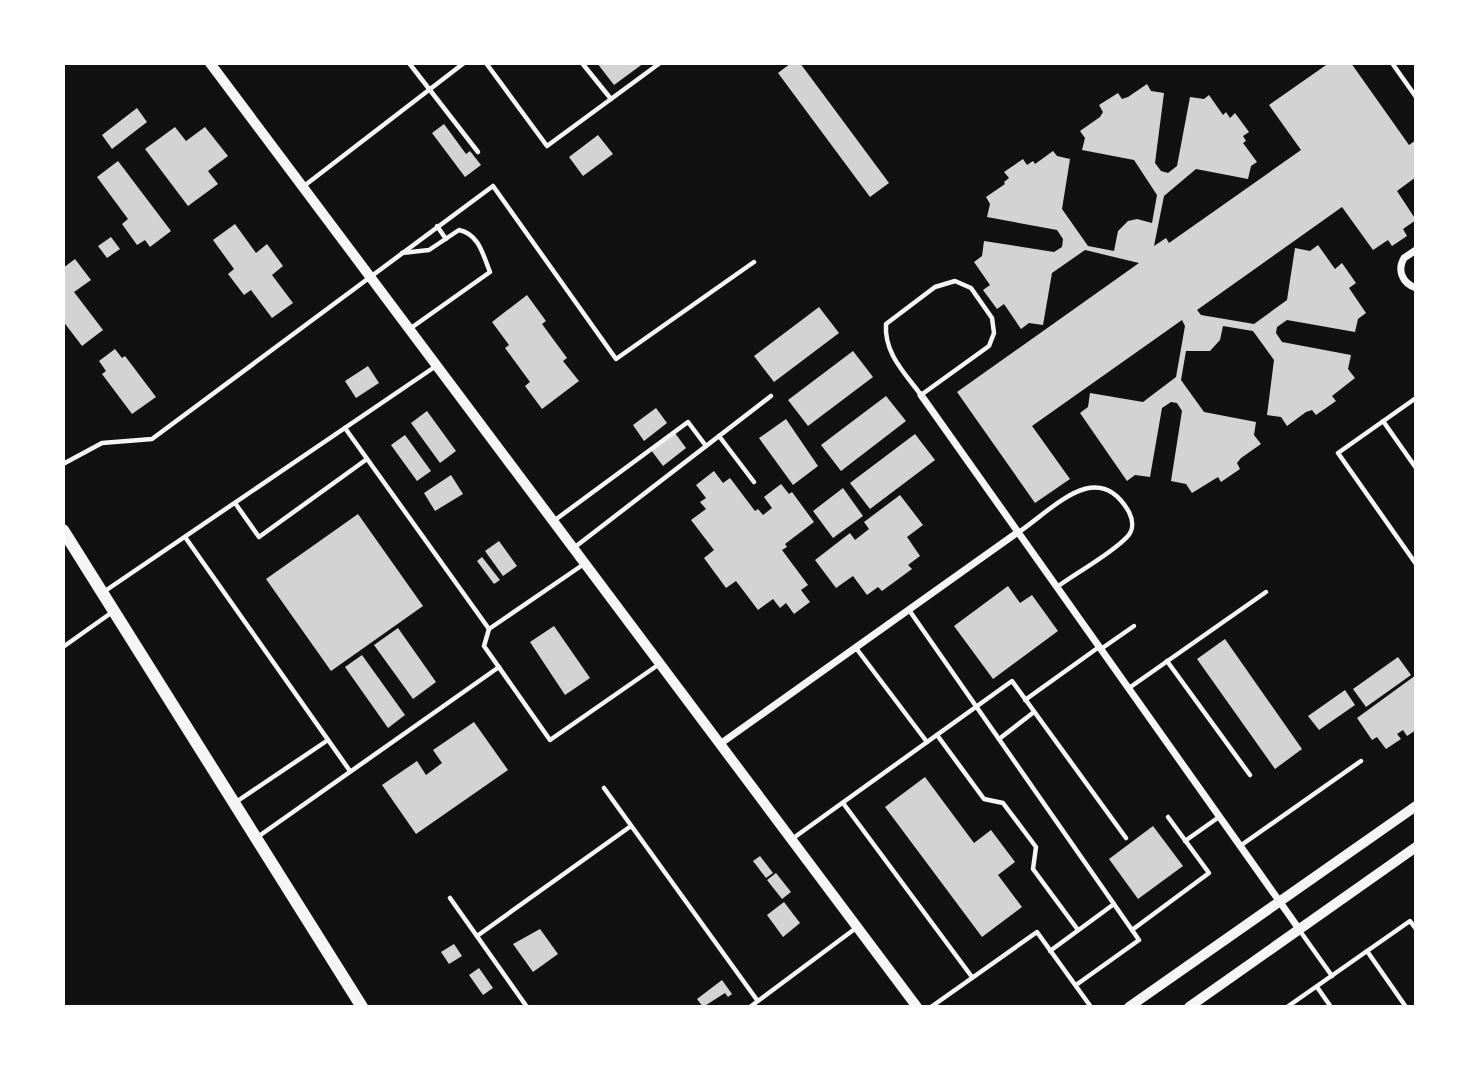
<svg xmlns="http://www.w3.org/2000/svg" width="1479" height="1070" font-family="'Sofia Sans Condensed',sans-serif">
<rect width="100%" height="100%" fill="#111"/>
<!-- building -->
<g fill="#d3d3d3">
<polygon points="597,63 644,63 614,85"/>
<polygon points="791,63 800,63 889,183 870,197 778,73"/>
<polygon points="1329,63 1351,63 1409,145 1416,140 1416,177 1397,191 1416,220 1403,229 1407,236 1392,246 1388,240 1373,250 1342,207 1197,310 1201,315 1254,324 1287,300 1295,248 1310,251 1318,245 1335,269 1342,263 1356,283 1349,288 1366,313 1358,319 1355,332 1287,320 1277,327 1276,333 1282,342 1351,355 1348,369 1355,378 1332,396 1336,401 1316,415 1312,410 1306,412 1287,426 1281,417 1267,415 1274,360 1253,331 1223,326 1220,340 1210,351 1186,351 1181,380 1204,412 1256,422 1254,435 1261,444 1241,458 1237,463 1240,469 1221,482 1218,477 1192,493 1186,484 1171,481 1182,411 1177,403 1171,402 1162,408 1150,477 1135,475 1127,481 1080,413 1088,407 1090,393 1143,402 1176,377 1185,326 1182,320 1032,426 1070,479 1035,503 957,392 1139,263 1085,250 1052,273 1043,325 1029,323 1021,329 1004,304 997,309 983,290 990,285 974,262 982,256 984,241 1054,252 1062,247 1063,239 1057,230 987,217 990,204 986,197 1005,184 1004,182 1009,178 1004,172 1023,159 1027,165 1033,161 1035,164 1053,151 1057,156 1070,159 1062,209 1088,246 1114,251 1118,231 1128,221 1137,219 1152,223 1157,195 1134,160 1082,150 1085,138 1080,131 1100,117 1103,112 1099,105 1118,93 1122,99 1128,97 1147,84 1151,91 1164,93 1155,163 1161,171 1168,173 1177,166 1190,97 1204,99 1209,95 1223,115 1226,112 1230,118 1235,113 1249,132 1243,136 1246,141 1243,143 1257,162 1251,166 1248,179 1196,169 1164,196 1154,246 1166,238 1169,243 1301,150 1269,105"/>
<polygon points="137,108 147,122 112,149 102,135"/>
<polygon points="444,124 466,154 470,151 481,165 465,177 432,133"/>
<polygon points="175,127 186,141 205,127 228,156 208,171 218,184 188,206 145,149"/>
<polygon points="598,135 613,154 583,176 569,157"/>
<polygon points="118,161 171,231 150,247 145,240 137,245 122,224 128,219 97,177"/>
<polygon points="235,224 256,253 267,244 283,266 272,275 293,303 272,318 251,290 244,295 228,274 234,269 213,240"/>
<polygon points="111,237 120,249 107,258 98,246"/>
<polygon points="75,259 91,280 74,292 103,330 82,346 63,321 63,268"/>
<polygon points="527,295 546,321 542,324 567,358 563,361 579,381 542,409 525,386 530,382 505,348 509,345 492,322"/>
<polygon points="819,307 839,333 774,382 754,356"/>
<polygon points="115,349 122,358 125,356 156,397 132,414 102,374 106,371 99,361"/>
<polygon points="853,351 873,377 808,426 788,400"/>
<polygon points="368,366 379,383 356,398 345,381"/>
<polygon points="886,396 906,421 841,471 821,445"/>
<polygon points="656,408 667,423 644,441 633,425"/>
<polygon points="427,411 456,451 440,463 411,423"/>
<polygon points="786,419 818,466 793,485 759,438"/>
<polygon points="675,433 686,448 663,466 651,450"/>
<polygon points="915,434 935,460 870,509 850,483"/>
<polygon points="405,435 431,471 417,481 391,445"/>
<polygon points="714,471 723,483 730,478 755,511 758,509 763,515 772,508 764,497 781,484 789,494 792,492 814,522 785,544 787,547 782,550 808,585 801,590 810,602 794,614 786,603 780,608 773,599 758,610 736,581 726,588 704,558 714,550 691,520 706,509 700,502 706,498 696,485"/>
<polygon points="451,475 463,494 435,511 424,493"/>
<polygon points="843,488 863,516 833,538 813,511"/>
<polygon points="900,495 923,525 907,537 920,556 908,565 912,569 882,591 878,587 867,595 853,576 836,588 815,560 850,533 855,540 869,529 864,522"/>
<polygon points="358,514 423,606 331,671 266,579"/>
<polygon points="499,541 517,566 503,576 485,551"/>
<polygon points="482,557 500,580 494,584 477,561"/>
<polygon points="1008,586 1020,603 1032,595 1058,631 993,679 954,626"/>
<polygon points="554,626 590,678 565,695 530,642"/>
<polygon points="398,628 436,682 413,699 374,645"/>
<polygon points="1225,639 1302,749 1275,769 1197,659"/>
<polygon points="362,655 405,715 388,728 345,667"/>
<polygon points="1398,657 1411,675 1366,707 1353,689"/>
<polygon points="1416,675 1416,730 1407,736 1403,730 1397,734 1401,739 1386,749 1377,737 1372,740 1357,718"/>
<polygon points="1345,690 1355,705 1319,730 1308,716"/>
<polygon points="474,722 508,770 416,834 382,785 417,761 426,775 442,763 433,750"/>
<polygon points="925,777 974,843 991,830 1015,862 998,875 1022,907 982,937 885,807"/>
<polygon points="1153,826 1183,866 1138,899 1109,859"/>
<polygon points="760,856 773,873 766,878 753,861"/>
<polygon points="776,873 791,892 782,899 767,880"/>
<polygon points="784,902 800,923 783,937 767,915"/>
<polygon points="540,929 558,954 533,972 513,944"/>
<polygon points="454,944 462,956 449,964 441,952"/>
<polygon points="479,968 493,988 483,995 469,975"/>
<polygon points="722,980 732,994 728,997 725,993 703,1007 697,999"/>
</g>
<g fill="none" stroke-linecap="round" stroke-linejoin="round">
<!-- service -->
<g stroke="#f5f5f5" stroke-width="4.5">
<polyline points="409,63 478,152"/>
<polyline points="486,63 547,146 660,63"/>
<polyline points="582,63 611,99"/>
<polyline points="1392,63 1416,97"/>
<polyline points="304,186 464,63"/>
<polyline points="437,226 446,239"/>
<path d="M402 253 429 250 459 230C479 234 483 255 490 272L411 328"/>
<path d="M955 281 971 288 992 318 994 333 989 346 921 395C904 372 884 353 886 324L935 287Z"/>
<polyline points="1416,398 1338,453 1416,564"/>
<polyline points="1383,421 1416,468"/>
<polyline points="345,428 489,629"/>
<polyline points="719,436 754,482"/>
<polyline points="63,464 102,443 152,439 493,186 616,359 754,262"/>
<polyline points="235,503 259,537 367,459"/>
<polyline points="555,520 688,422 706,446"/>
<path d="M1019 532C1054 508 1098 457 1129 512 1133 520 1134 530 1127 537 1110 555 1077 572 1057 587"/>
<polyline points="185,537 350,771"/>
<polyline points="575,547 771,396"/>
<polyline points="584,564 489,629 484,646 550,740 658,665"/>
<polyline points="105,591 436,366"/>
<polyline points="909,610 1139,940 1076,985"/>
<polyline points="63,647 111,613"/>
<polyline points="856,648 927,742"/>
<polyline points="1101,649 1134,626"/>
<polyline points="1167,661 1250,775"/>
<polyline points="1129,688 1266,592"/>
<polyline points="1025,700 1099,647"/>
<polyline points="937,735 984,799 1003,803 1036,847 1033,869 1078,930"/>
<polyline points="999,739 1034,712"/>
<polyline points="604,788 757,1000"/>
<polyline points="236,802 328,740"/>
<polyline points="843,803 972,977"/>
<polyline points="259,836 499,667"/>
<polyline points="792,839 1012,681 1126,838"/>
<polyline points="1185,841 1219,817"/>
<polyline points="1240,846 1361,761"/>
<polyline points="450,898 527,1007"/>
<polyline points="1132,930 1209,873 1168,817"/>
<polyline points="1300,931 1332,976"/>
<polyline points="477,936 631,826"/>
<polyline points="1050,951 1114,904"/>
<polyline points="1367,951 1406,1007"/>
<polyline points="1317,987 1331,1007"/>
<polyline points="750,1007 856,928"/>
<polyline points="931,1007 1037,932 1091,1007"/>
<polyline points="1287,1007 1410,921 1416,929"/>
</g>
<!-- minor -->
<g stroke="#f5f5f5" stroke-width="7">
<path d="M1416 250 1404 258C1397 270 1402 283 1416 288"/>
<polyline points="921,395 1299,929"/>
<polyline points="720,744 1018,532"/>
</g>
<!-- tertiary -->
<g stroke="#f5f5f5" stroke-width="10">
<polyline points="210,63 917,1007"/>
<polyline points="1129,1007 1416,806"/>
<polyline points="1189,1007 1416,847"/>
</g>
<!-- secondary -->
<polyline stroke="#f5f5f5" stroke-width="12" points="63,530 362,1007"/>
</g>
<!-- border -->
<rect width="1479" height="1070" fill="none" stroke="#ffffff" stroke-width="130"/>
</svg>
